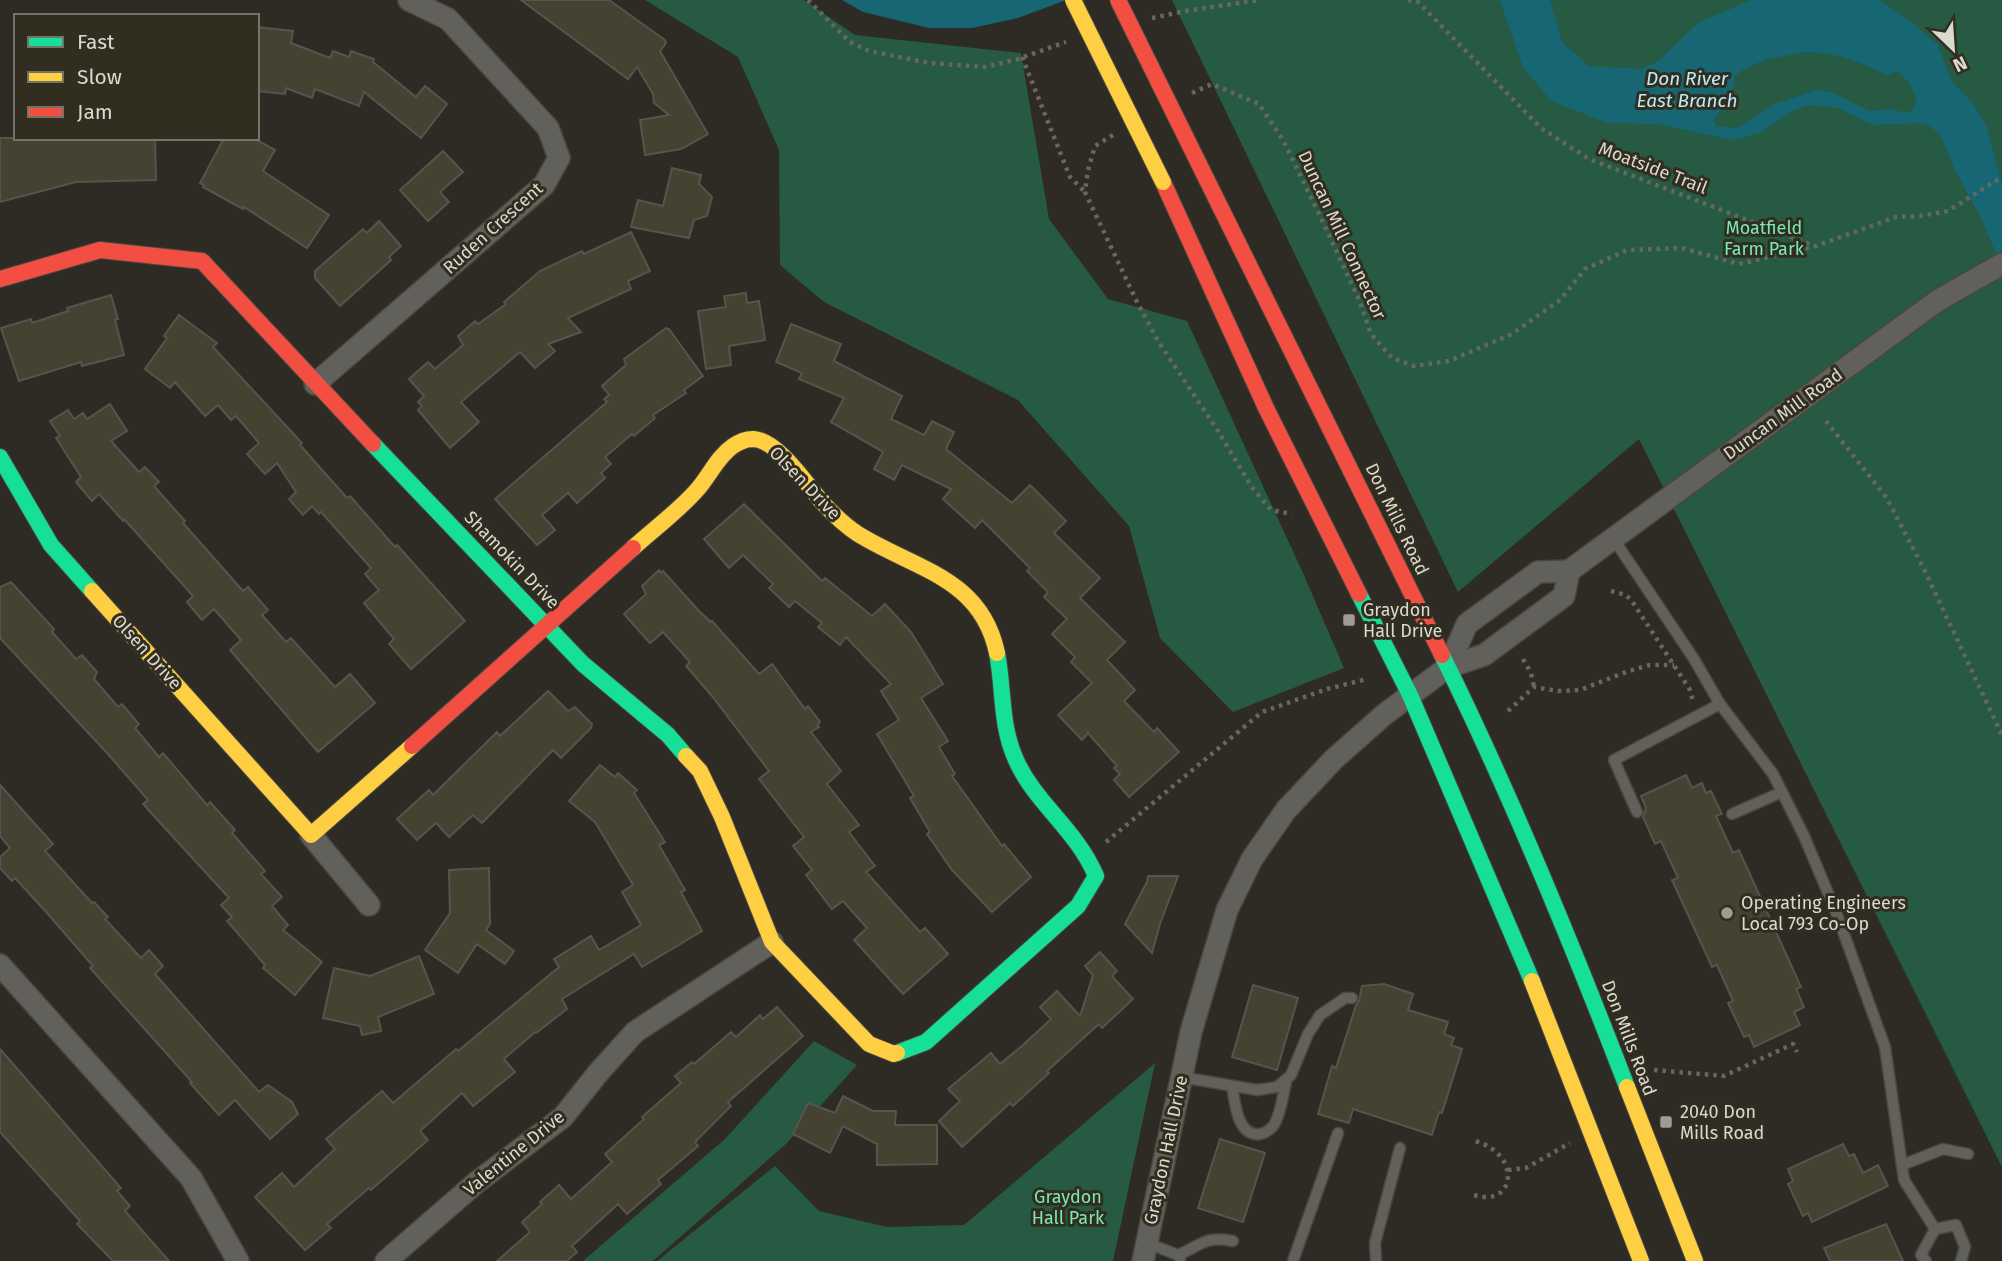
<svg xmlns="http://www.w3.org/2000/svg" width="2002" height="1261" font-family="'Fira Sans',sans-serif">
<rect width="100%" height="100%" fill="#2d2b24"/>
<!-- green -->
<g fill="#275a42">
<polygon points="645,0 804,0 855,35 1021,53 1049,219 1108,299 1187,321 1303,573 1344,668 1233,712 1160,638 1129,526 1018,400 824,302 780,265 779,150 738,57"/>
<polygon points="1172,0 2002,0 2002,1167 1639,439 1458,592"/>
<polygon points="814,1041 857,1065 787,1143 653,1261 583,1261 725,1139"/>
<polygon points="1155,1063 1113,1261 657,1261 775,1166 819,1211 887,1227 964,1225"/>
</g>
<!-- water -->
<g fill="#166674" fill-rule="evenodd">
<polygon points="842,0 1066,0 1018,18 972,28 929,28 863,12"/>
<path d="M1500 0H1550L1562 42 1589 66 1642 69 1658 61 1698 23 1751 0H1880L1911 22 1938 45 1951 80 1974 105 1986 125 2002 184V267L1980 216 1955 170 1941 136 1930 126 1919 123 1872 125 1838 108 1809 105 1792 111 1760 133 1733 140 1657 124 1608 123 1551 101 1523 67ZM1806 52C1840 53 1857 61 1887 75L1897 71 1909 83 1917 99 1913 110 1907 113 1890 109 1869 111 1831 92 1817 90 1774 104 1737 128 1716 126 1714 120 1731 97 1735 76C1756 59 1780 57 1806 52Z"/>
</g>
<!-- building -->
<g fill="#454232" stroke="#56544e" stroke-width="2">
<polygon points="521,0 609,0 665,40 666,43 660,51 708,134 681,149 645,155 640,120 669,115 654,103 653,94 637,67 628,79"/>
<polygon points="257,27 293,31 291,43 330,58 333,51 349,57 351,51 374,59 373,62 416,97 425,86 447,104 421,138 364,92 359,106 315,89 312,98 286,88 285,94 257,91"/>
<polygon points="0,138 155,138 156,180 76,182 0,202"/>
<polygon points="224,138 252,140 253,138 275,150 263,171 329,215 307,248 244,207 243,209 203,187 204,185 200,183"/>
<polygon points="443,151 463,172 440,192 449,202 428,221 400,190"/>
<polygon points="672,168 701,175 699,184 712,197 707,216 694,220 689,238 631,227 638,200 663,206"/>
<polygon points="379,221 401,246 389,257 391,260 340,306 315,278 315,271 363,229 367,233"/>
<polygon points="631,232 650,271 628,281 631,289 568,318 581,332 548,344 555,351 535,368 520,352 461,402 479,422 450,448 418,410 422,406 418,402 424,396 409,379 428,362 435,369 463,345 458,336 475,321 478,324 506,304 504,302 540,271 582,251 584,254"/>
<polygon points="746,293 747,303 759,301 765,340 729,346 731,365 706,369 698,311 726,307 724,296"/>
<polygon points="111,295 118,319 115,320 124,355 82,366 81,362 19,381 1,328 31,319 32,323 68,311 67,308"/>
<polygon points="179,315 217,343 213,347 302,443 300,445 347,498 350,496 395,547 397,545 465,621 411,669 389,644 394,639 364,603 379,590 365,574 371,568 321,512 319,514 312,506 303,515 289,499 296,492 277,463 265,474 247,454 259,443 236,416 231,420 218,405 205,416 175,382 170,388 145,369 167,338 164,336"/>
<polygon points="791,324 841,344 834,361 902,396 891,419 924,435 932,421 954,432 946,449 1012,503 1030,485 1066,521 1054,533 1100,578 1080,598 1125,642 1107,660 1135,690 1124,701 1154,732 1157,728 1179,752 1129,797 1114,780 1120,774 1114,768 1117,766 1088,733 1082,740 1058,715 1092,683 1071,662 1075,657 1052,634 1067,619 1044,597 1048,592 1027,571 1030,568 982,520 975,528 943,499 951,489 902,465 894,480 874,469 883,452 831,422 844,398 799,379 802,373 776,362"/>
<polygon points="666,328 669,329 703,376 684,390 686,393 653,415 655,418 634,436 632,434 605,457 611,464 601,473 605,478 577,503 568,493 542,515 555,530 537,545 495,499 607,402 604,399 609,395 602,386 626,365 624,359"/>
<polygon points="110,404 127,431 111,441 139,472 145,467 159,482 154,486 185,521 183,523 243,591 248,587 268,610 262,615 286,642 291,638 335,687 350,674 375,703 318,752 230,650 241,640 214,609 202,620 187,602 193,596 124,519 123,521 99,494 92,501 76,482 81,477 56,438 60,436 50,421 68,410 74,419 83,413 87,419"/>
<polygon points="744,504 822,581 825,578 872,616 885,604 911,632 943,684 921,698 948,741 939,747 955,774 952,776 1002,846 1004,844 1031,877 992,912 952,870 927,834 930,832 910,798 914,796 877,734 899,720 881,691 891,684 846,637 840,645 818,627 822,623 795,601 789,607 769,588 773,584 743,555 729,568 704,539"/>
<polygon points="659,570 661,573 663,571 699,611 711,622 712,621 759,674 772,664 805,709 808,706 820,722 817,725 819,727 811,732 841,771 827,784 859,825 849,832 875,866 866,872 920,932 925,928 948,954 903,994 854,940 867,928 843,901 832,909 806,875 812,870 793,846 804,837 759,779 769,771 712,696 686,666 690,662 663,632 650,643 624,614 646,594 642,586"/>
<polygon points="11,582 54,629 52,632 76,659 82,655 97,672 94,679 118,707 122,704 139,724 135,728 159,757 163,753 207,805 210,802 235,830 232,833 265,871 261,874 282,897 272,906 288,925 283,930 322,962 295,995 263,968 265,965 227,921 232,917 221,905 229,898 143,804 148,800 107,753 0,638 0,587"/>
<polygon points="548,691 568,711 575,707 592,724 591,728 561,758 553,750 482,823 473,815 449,837 436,823 417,840 397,819 429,790 433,795 497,732 500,736"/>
<polygon points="600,765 615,777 618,773 637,790 634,793 665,842 659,845 685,890 681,892 702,931 642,967 634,954 562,999 567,1009 536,1033 535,1032 504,1059 515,1072 473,1106 462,1093 420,1131 428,1140 371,1190 369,1188 327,1224 331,1228 305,1250 255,1197 282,1173 294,1187 335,1149 326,1139 382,1091 393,1103 456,1049 458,1051 559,967 554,959 591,936 599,950 641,925 622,892 633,885 595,822 569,801"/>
<polygon points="1686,775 1692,788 1702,783 1706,793 1711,791 1722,814 1716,816 1733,853 1739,850 1801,987 1796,989 1804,1007 1794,1012 1800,1025 1754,1047 1749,1035 1744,1037 1728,1003 1733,1001 1717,965 1712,967 1672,880 1678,878 1661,841 1655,844 1643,817 1646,808 1641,796"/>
<polygon points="0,785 53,844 45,851 92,903 94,902 108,917 105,919 141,958 149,950 163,966 155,974 259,1092 268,1085 292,1102 298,1114 270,1139 235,1100 219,1115 190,1083 192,1082 90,968 93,966 47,913 15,878 12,881 0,868 0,857 10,848 0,836"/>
<polygon points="489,868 490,924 486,930 514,951 505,964 477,944 458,973 425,950 450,913 449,870"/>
<polygon points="1148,876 1178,876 1160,924 1152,953 1125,924 1147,882"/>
<polygon points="1100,952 1117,971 1112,976 1133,999 1102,1028 1099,1024 1047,1071 1049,1073 1013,1106 1010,1103 962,1147 939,1121 960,1101 948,1089 991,1053 1000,1064 1023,1045 1051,1019 1040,1007 1057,991 1080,1016 1093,975 1085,966"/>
<polygon points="419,956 434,994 378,1017 381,1031 362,1035 360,1026 323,1018 334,968 370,976"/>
<polygon points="1384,984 1413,994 1408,1010 1448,1022 1444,1034 1454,1038 1451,1045 1462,1049 1442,1113 1439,1112 1432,1135 1353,1109 1349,1123 1318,1114 1332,1066 1336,1068 1356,1005 1359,1001 1362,986"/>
<polygon points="1253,985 1298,998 1277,1070 1232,1057"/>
<polygon points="777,1007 803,1036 728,1102 731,1106 695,1142 698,1146 658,1180 661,1184 627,1214 618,1204 572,1246 577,1252 567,1261 497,1261 530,1232 522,1222 542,1204 540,1202 559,1185 571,1199 612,1162 605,1154 644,1119 642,1117 681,1083 675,1076 692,1062 694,1064 731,1032 736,1037 760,1015 763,1019"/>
<polygon points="0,1049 121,1188 117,1191 130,1206 125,1211 169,1261 113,1261 77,1224 80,1221 0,1132"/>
<polygon points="843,1096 873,1111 896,1111 895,1125 937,1125 937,1164 877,1165 877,1144 843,1126 830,1153 793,1134 808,1103 835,1113"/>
<polygon points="1220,1139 1265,1153 1243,1222 1198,1208"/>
<polygon points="1843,1144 1849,1156 1854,1154 1863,1173 1878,1165 1888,1186 1812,1222 1808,1213 1803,1216 1788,1184 1793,1181 1788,1169"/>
<polygon points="1886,1224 1903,1261 1830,1261 1824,1248"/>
</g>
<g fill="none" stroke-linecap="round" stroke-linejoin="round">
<defs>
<g id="lane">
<polyline points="1613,538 1694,659 1720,704 1773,774 1804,836 1836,912 1885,1047 1904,1180 1935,1229"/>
<polyline points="1637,812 1614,760 1720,704"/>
<polyline points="1732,814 1782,792"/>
<polyline points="1181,1077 1257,1090 1277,1087 1291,1075 1308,1034 1320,1015 1345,998 1352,998"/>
<path d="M1232 1086C1235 1102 1237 1137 1260 1134 1265 1133 1270 1130 1274 1125 1281 1113 1283 1095 1286 1082"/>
<polyline points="1902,1165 1943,1149 1968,1154"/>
<polyline points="1147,1243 1178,1255 1180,1259"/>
<path d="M1178 1255C1202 1245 1204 1236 1233 1241"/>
<polyline points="1293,1261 1338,1133"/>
<polyline points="1376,1261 1375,1243 1400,1148"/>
<polyline points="1926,1261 1921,1255 1935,1229 1956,1225 1965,1247 1961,1261"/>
</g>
<g id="street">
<polyline points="315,384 544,185 559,158 548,128 448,19 409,0"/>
<polyline points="1448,667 1467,624 1538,572 1569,571 1937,301 2002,264"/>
<polyline points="311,835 369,905"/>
<polyline points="0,965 191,1178 238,1261"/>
<polyline points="386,1261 477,1182 563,1117 598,1073 635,1032 772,942"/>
<polyline points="1143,1261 1191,1032 1227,910 1252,859 1286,810 1334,759 1385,714 1448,667 1484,655 1564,596 1569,571"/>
</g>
<g id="fast">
<polyline points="373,444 583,664 668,735 686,756"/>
<polyline points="0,457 51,545 92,591"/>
<polyline points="1359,594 1410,695 1532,981"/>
<path d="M1442 655C1511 795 1571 941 1627 1087"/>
<path d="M897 1053 926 1042 1078 906 1096 876C1076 829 1035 803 1016 760 1000 725 1004 689 997 653"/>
</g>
<g id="slow">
<path d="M633 548C654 529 677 512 696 491 709 477 717 457 733 446 739 442 746 439 753 439 778 440 807 485 822 502 833 514 844 525 858 534 914 569 981 577 997 653"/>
<polyline points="92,591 311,835 412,746"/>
<polyline points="686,756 700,771 722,817 772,942 869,1044 894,1054 897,1053"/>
<polyline points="1532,981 1641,1261"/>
<polyline points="1627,1087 1695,1261"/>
</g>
<g id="jam">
<polyline points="1199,164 1442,655"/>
<polyline points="1163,182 1266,408 1359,594"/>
<polyline points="0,279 100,250 202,261 373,444"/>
<polyline points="412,746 633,548"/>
</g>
</defs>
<!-- lane casing -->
<use href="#lane" stroke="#484740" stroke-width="13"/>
<!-- street casing -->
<use href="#street" stroke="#484740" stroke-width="24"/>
<!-- fast casing -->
<use href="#fast" stroke="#484740" stroke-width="18"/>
<!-- slow casing -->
<use href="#slow" stroke="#484740" stroke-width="18"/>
<!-- jam casing -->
<use href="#jam" stroke="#484740" stroke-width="18"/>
<!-- path -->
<g stroke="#686662" stroke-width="4.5" stroke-dasharray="3.5 5" stroke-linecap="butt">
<polyline points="808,0 850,42 869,51 929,63 985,67 1018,59 1066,42"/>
<polyline points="1408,0 1418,2 1541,128 1589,159 1815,246"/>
<polyline points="1152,18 1185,11 1260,0"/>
<polyline points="1022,57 1070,177 1085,192"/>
<polyline points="1192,93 1212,84 1259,104 1283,140 1321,218 1360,302 1371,334 1392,358 1414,366 1449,361 1512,334 1560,300 1585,269 1627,250 1682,248 1739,264 1816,246 1896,217 1920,216 1948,211 2002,177"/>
<polyline points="1113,135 1095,146 1088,170 1085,192 1137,302 1158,341 1218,431 1251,486 1271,510 1292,514"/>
<polyline points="1826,421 1886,497 1924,569 2002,735"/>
<polyline points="1611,591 1626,595 1632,601 1690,690 1693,701"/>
<polyline points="1523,659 1531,673 1534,687"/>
<polyline points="1508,711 1534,687 1558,691 1580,690 1626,672 1650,665 1674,665"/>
<polyline points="1106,842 1262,712 1327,689 1367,679"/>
<polyline points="1654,1070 1724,1076 1793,1044 1797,1052"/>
<polyline points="1508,1170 1526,1168 1570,1143"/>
<path d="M1474 1195C1516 1208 1522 1154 1475 1141"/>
</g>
<!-- lane -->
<use href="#lane" stroke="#61605a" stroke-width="10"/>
<!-- street -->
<use href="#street" stroke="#61605a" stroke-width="21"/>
<!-- fast -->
<use href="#fast" stroke="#16e098" stroke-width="16"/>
<!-- slow -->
<use href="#slow" stroke="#ffcf43" stroke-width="16"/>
<!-- jam -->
<use href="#jam" stroke="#f24e42" stroke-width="16"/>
<defs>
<polyline id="slow-bridge" points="1073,0 1163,182"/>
<polyline id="jam-bridge" points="1118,0 1199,164"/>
</defs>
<!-- slow-bridge casing -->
<use href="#slow-bridge" stroke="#484740" stroke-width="18" stroke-linecap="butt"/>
<!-- jam-bridge casing -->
<use href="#jam-bridge" stroke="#484740" stroke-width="18" stroke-linecap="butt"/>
<!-- slow-bridge -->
<use href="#slow-bridge" stroke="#ffcf43" stroke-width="16"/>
<!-- jam-bridge -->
<use href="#jam-bridge" stroke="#f24e42" stroke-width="16"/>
</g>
<!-- markers -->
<g fill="#9e9c94" stroke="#312e20" stroke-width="2.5">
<rect x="1342" y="613" width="14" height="14" rx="3.5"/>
<circle cx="1727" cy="913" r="7"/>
<rect x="1659" y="1115" width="14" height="14" rx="3.5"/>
</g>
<g text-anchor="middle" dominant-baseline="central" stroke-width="6" stroke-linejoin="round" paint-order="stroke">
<!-- street labels -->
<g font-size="18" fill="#dbd9d0" stroke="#312e20">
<text transform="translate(1653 168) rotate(21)">Moatside Trail</text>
<text transform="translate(493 228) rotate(-42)">Ruden Crescent</text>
<text transform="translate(1342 235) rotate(65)">Duncan Mill Connector</text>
<text transform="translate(1783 414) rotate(-36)">Duncan Mill Road</text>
<text transform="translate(805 483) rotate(46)">Olsen Drive</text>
<text transform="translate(1397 519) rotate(64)">Don Mills Road</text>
<text transform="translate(512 560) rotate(46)">Shamokin Drive</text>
<text transform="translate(147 652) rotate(48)">Olsen Drive</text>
<text transform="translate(1629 1038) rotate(69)">Don Mills Road</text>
<text transform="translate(1166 1150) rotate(-78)">Graydon Hall Drive</text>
<text transform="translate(514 1153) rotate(-39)">Valentine Drive</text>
</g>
<!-- park labels -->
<g font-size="18" fill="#77ebb6" stroke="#312e20">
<text x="1764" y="228">Moatfield<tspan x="1764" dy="21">Farm Park</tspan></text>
<text x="1068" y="1197">Graydon<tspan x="1068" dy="21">Hall Park</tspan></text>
</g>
<!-- poi labels -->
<g font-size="18" fill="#dbd9d0" stroke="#312e20" text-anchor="start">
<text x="1363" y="610">Graydon<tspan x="1363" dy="21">Hall Drive</tspan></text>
<text x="1741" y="903">Operating Engineers<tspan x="1741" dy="21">Local 793 Co-Op</tspan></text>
<text x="1680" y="1112">2040 Don<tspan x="1680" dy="21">Mills Road</tspan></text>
</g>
<!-- water labels -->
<g font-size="19" font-style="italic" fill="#bbebf7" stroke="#312e20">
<text x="1687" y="78">Don River<tspan x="1687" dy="22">East Branch</tspan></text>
</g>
</g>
<!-- legend -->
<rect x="14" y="14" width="245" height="126" fill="#312e20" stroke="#757266" stroke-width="2"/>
<rect x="28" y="37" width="35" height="10" fill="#16e098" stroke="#757266" stroke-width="2"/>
<text x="77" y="49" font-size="21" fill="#dbd9d0">Fast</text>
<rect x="28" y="72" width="35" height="10" fill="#ffcf43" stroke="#757266" stroke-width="2"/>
<text x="77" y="84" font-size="21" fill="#dbd9d0">Slow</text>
<rect x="28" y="107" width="35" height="10" fill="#f24e42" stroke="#757266" stroke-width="2"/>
<text x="77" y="119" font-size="21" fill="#dbd9d0">Jam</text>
<!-- north arrow -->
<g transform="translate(1953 49) rotate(155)" stroke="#312e20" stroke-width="5" paint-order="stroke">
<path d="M0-5L12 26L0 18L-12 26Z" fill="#dbd9d0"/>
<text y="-10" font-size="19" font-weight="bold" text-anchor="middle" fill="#dbd9d0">N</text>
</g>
</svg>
